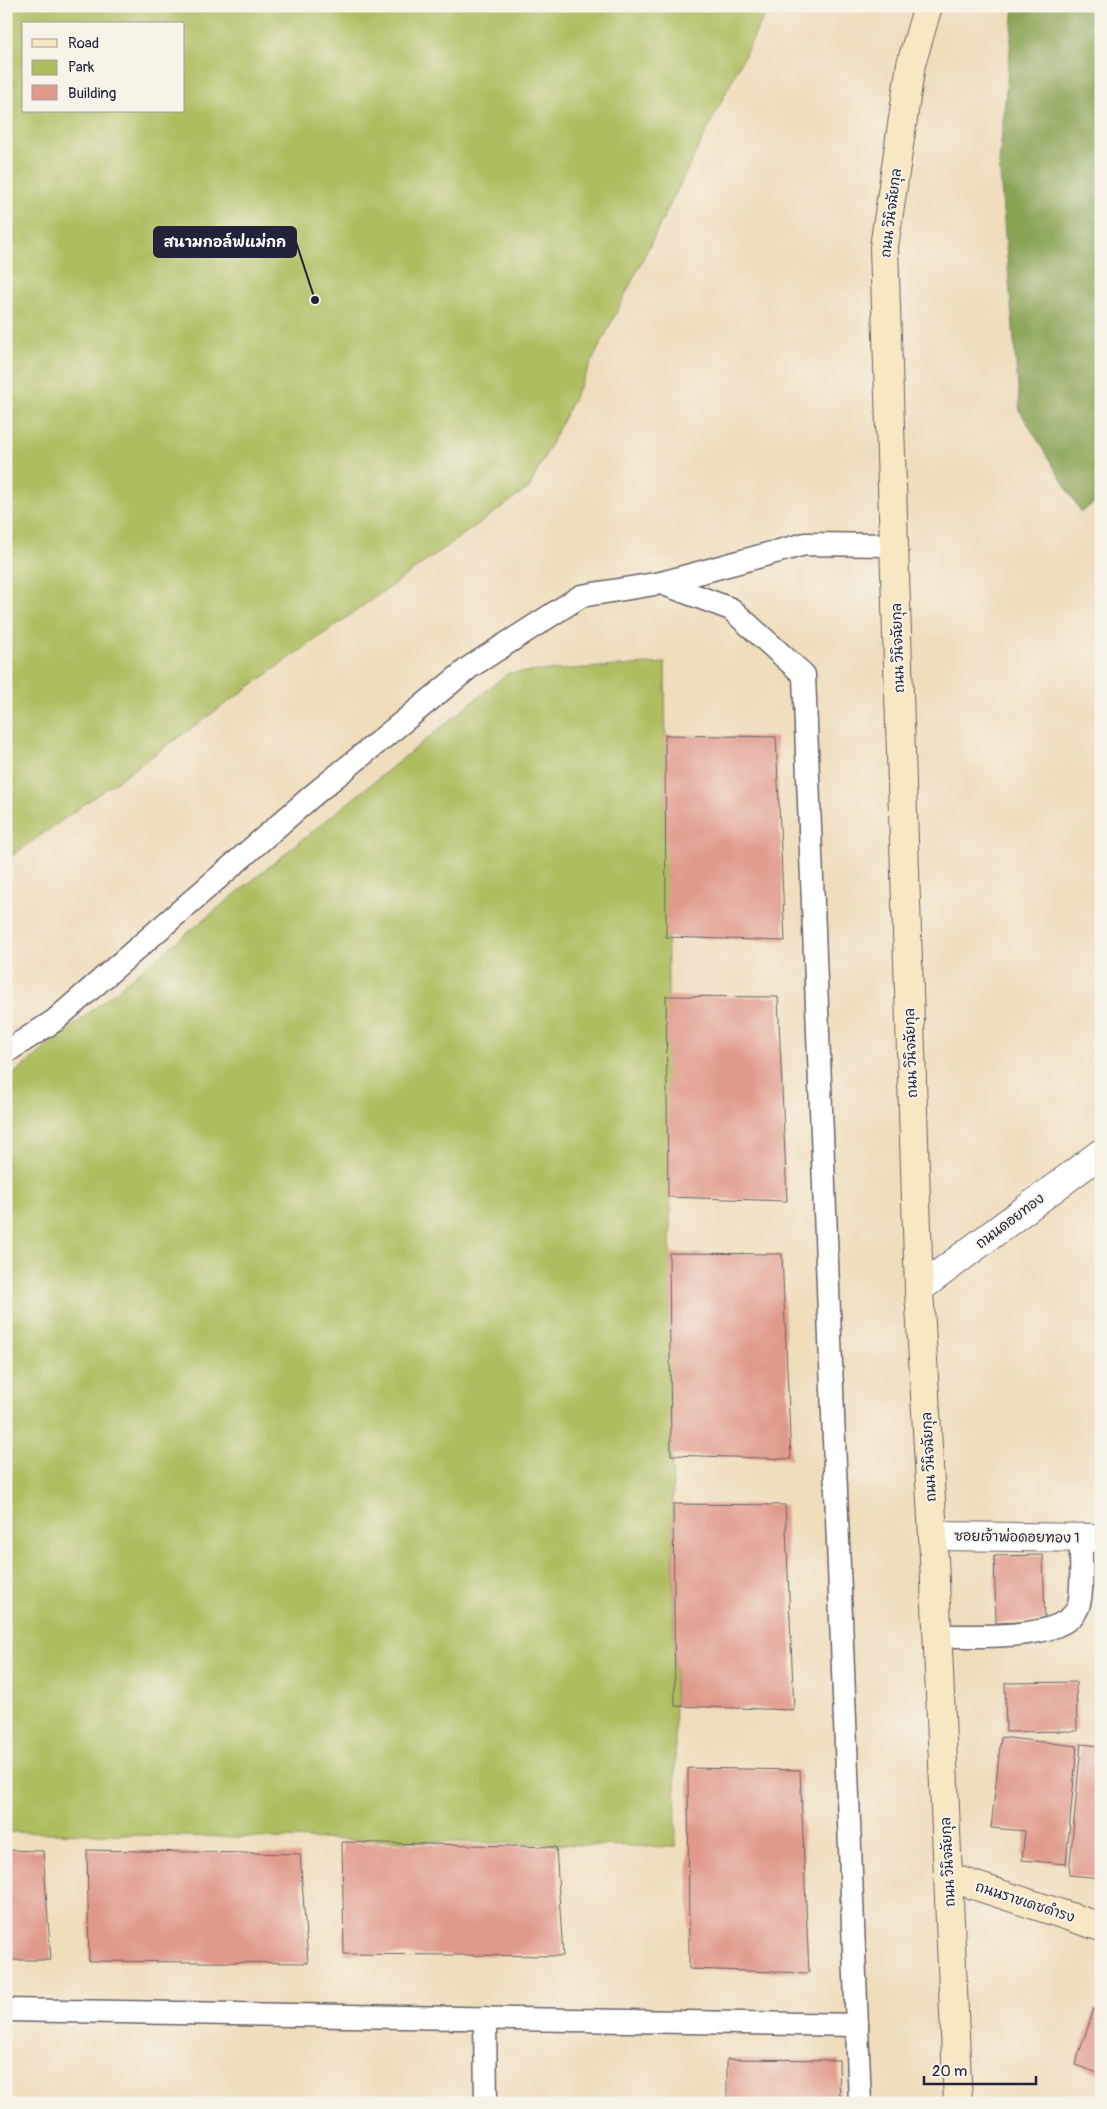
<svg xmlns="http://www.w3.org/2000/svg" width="1107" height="2109" font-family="Pangolin,'Playpen Sans Thai',sans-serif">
<rect width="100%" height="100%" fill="#f7f3e8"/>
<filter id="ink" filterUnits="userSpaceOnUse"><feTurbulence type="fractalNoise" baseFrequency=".02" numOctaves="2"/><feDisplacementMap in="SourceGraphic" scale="10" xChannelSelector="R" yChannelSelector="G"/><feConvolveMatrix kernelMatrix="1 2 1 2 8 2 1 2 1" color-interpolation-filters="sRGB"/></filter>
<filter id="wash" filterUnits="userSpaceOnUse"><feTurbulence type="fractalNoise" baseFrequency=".0096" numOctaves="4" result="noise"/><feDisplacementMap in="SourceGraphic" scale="20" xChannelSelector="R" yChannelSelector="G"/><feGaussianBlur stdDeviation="1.12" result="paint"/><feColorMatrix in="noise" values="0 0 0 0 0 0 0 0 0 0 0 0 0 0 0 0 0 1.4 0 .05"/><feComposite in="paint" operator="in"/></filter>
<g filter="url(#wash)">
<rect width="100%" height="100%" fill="#efddbc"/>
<!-- green -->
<g fill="#aebd60" stroke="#68704e" fill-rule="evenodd">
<path d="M6 6H769L529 488 6 860ZM24 24H184V111H24Z"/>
<polygon points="665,663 676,1847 6,1832 6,1080 508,673"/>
</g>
<!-- forest -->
<polygon fill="#8aa456" stroke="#566348" points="1014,6 1101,6 1101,498 1081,512 1020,411 999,163"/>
<g id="blocks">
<!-- building -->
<g fill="#e09a8b">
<polygon points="665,735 776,737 785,941 666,937"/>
<polygon points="666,996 778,997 787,1201 668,1197"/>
<polygon points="669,1253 782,1254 791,1459 671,1455"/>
<polygon points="673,1504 785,1505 794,1710 675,1706"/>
<polygon points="1043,1555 1045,1621 996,1623 994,1556"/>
<polygon points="1076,1682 1077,1731 1006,1732 1005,1683"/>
<polygon points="1001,1737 1077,1746 1066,1864 1022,1860 1025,1831 991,1828"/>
<polygon points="1081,1744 1101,1746 1101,1878 1069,1875"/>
<polygon points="688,1768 800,1770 809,1973 689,1969"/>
<polygon points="342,1842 556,1847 563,1956 344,1954"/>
<polygon points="6,1850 43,1851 51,1960 6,1960"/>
<polygon points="87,1850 300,1854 308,1963 89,1961"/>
<polygon points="1094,2009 1101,2011 1101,2074 1075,2065"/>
<polygon points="727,2059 839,2060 840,2103 727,2103"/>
</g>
</g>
</g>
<g filter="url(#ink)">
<use href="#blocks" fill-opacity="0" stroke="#6a6368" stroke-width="1"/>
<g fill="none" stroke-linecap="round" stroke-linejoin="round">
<defs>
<g id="lane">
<polyline points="661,583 805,544 894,545"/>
<polyline points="6,1052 54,1021 312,796 470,667 581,596 661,583 731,609 804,675 860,2103"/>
<path d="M936 1636C969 1635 1064 1643 1078 1607 1083 1593 1081 1567 1081 1552"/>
<polyline points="6,2010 857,2025"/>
<polyline points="485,2018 486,2103"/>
</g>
<g id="street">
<polyline points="919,1289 1101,1153"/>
<polyline points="933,1536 1101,1538"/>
</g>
<g id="secondary">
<polyline points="928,6 911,64 884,247 919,1289 933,1536 958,2103"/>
<polyline points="949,1877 1101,1927"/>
</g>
</defs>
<!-- lane casing -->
<use href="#lane" stroke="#6a6368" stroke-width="25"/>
<!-- street casing -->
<use href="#street" stroke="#6a6368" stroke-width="30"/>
<!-- secondary casing -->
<use href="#secondary" stroke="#6a6368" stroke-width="30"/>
<!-- lane -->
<use href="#lane" stroke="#fff" stroke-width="22"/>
<!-- street -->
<use href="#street" stroke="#fff" stroke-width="28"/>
<!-- secondary -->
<use href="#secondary" stroke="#f7e8c3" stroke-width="28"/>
</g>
</g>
<g text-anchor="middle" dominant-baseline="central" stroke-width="4" stroke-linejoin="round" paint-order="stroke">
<!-- street labels -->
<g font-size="14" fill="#22223b" stroke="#f7f3e8">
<text transform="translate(891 213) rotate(-83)">ถนน วินิจฉัยกุล</text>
<text transform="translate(898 648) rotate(-92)">ถนน วินิจฉัยกุล</text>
<text transform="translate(911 1053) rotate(-92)">ถนน วินิจฉัยกุล</text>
<text transform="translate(1010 1221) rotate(-37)">ถนนดอยทอง</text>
<text transform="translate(929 1457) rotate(-93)">ถนน วินิจฉัยกุล</text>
<text transform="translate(1017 1537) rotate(1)">ซอยเจ้าพ่อดอยทอง 1</text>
<text transform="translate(948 1862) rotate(-93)">ถนน วินิจฉัยกุล</text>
<text transform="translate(1025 1902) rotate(18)">ถนนราชเดชดำรง</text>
</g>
</g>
<!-- callouts -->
<path fill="none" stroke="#22223b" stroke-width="2" d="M315 300L296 242"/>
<circle fill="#22223b" stroke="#f7f3e8" stroke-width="2" cx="315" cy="300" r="5"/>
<rect fill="#22223b" stroke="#22223b" stroke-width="2" x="154" y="227" width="142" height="30" rx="5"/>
<g font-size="15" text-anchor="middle" font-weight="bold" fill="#fff">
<text x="225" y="247">สนามกอล์ฟแม่กก</text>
</g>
<!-- margin -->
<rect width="1107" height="2109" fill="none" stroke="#f7f3e8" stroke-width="25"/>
<!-- legend -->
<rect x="22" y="22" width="162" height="90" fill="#f7f3e8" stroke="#a29fa3"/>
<rect x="32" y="39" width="25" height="8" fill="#f7e8c3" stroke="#a29fa3"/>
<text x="68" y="48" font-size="15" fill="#22223b">Road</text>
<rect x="32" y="60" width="25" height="15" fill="#aebd60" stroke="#a29fa3"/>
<text x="68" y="72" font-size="15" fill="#22223b">Park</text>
<rect x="32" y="85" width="25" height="15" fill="#e09a8b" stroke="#a29fa3"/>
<text x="68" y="98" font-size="15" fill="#22223b">Building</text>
<!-- scale -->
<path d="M924 2076v8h112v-8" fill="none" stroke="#22223b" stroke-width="2.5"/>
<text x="932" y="2076" font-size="15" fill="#22223b" stroke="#f7f3e8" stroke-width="4" paint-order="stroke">20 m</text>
</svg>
